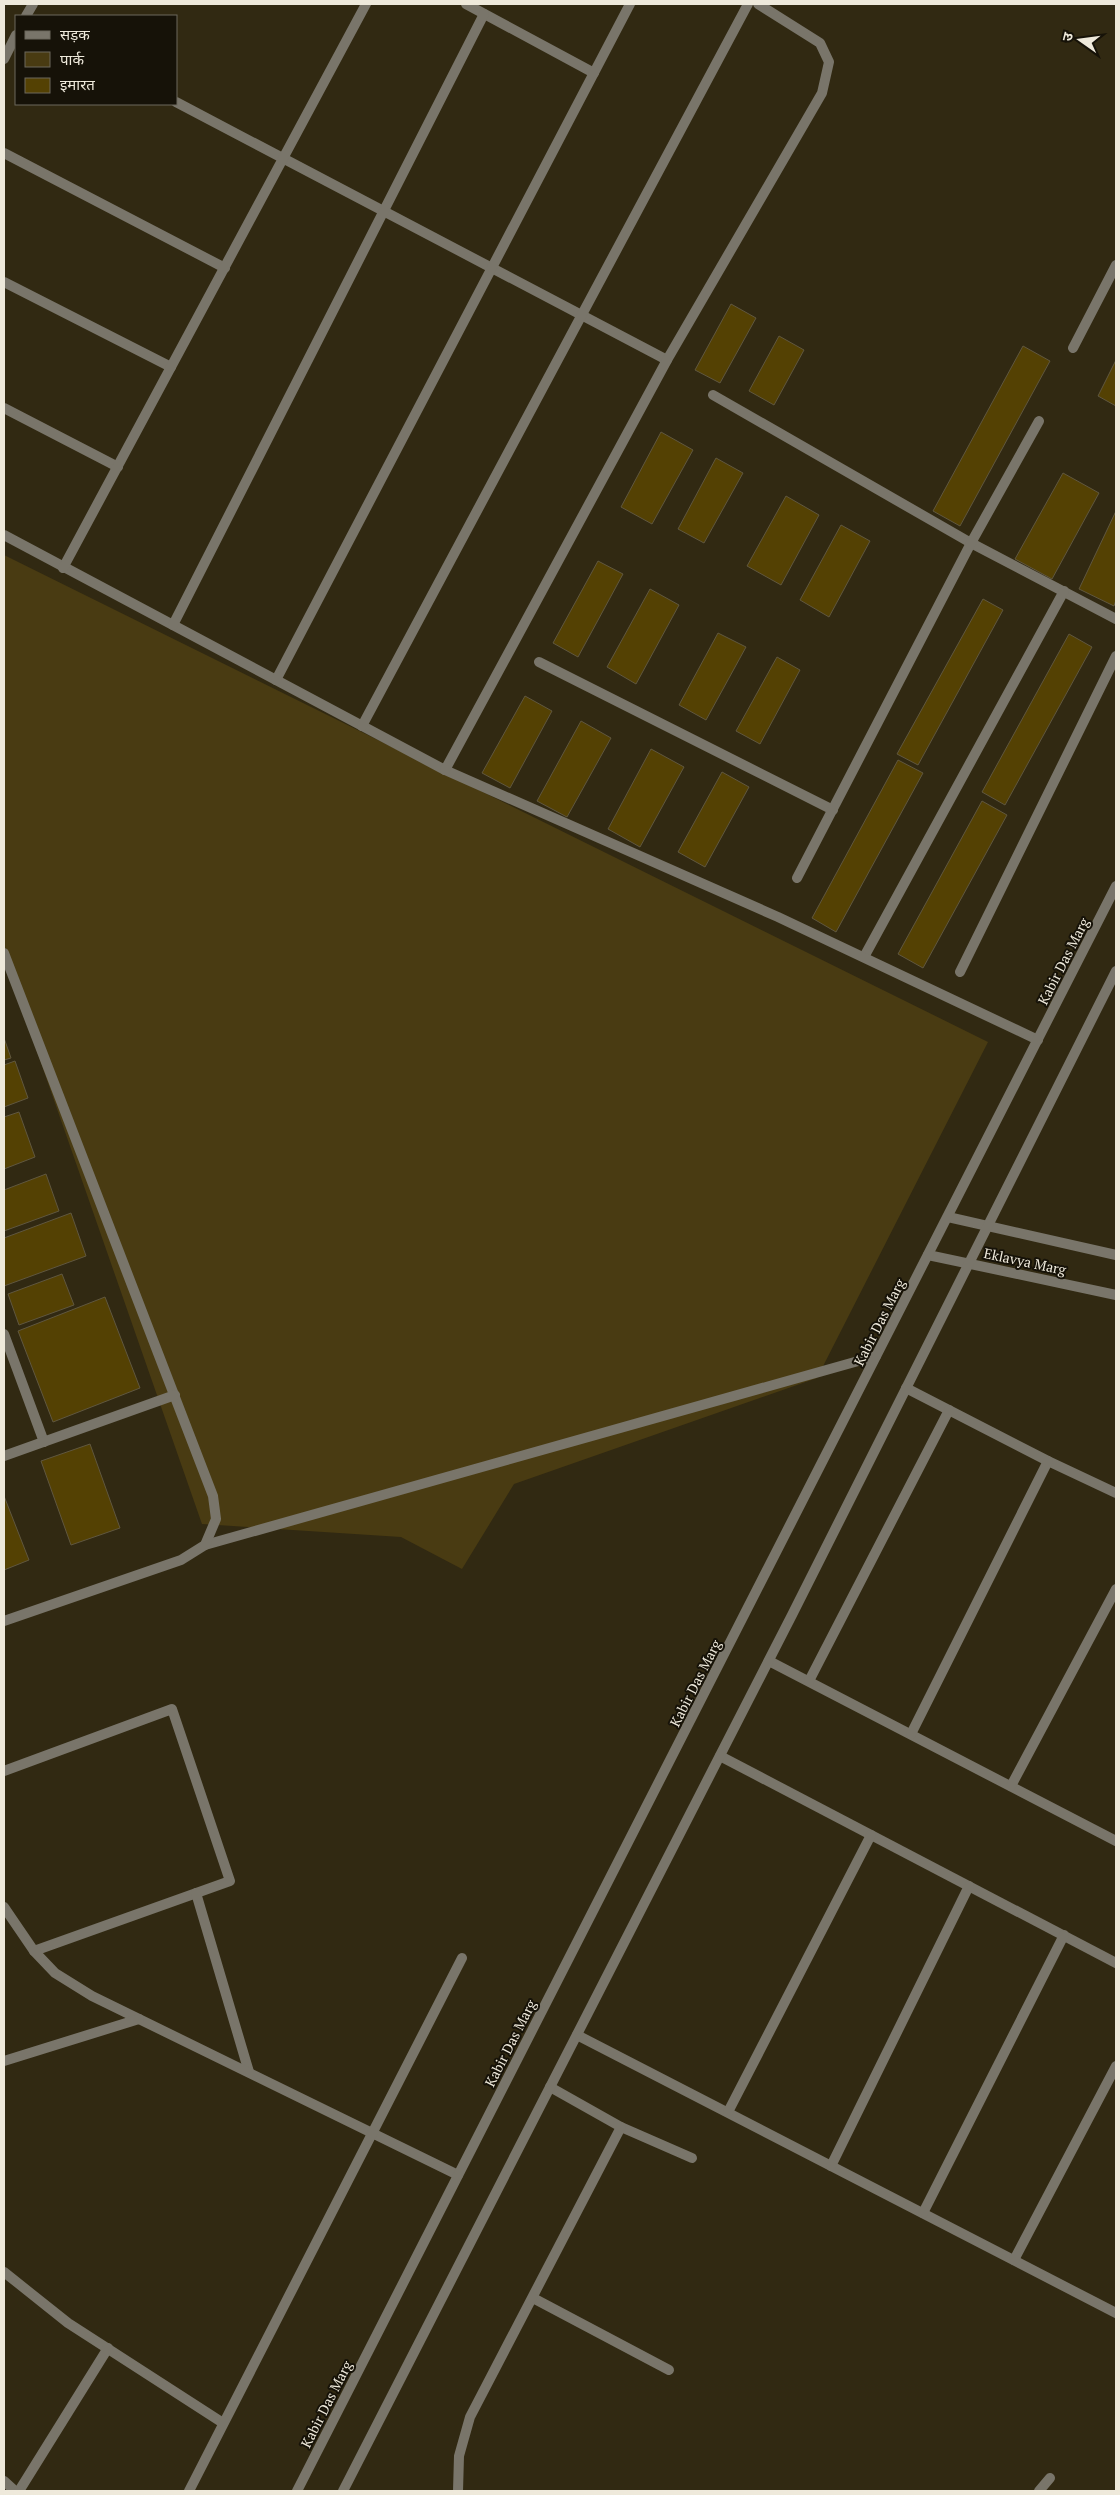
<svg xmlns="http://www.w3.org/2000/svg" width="1120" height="2495" font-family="'PT Serif','Noto Sans Devanagari',serif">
<rect width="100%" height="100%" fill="#312912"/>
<!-- green -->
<polygon fill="#493b12" points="4,555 988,1042 817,1378 514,1484 462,1569 401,1537 202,1524 4,957"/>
<!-- building -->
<g fill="#544103" stroke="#60573f">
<polygon points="731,304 756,318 720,383 695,370"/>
<polygon points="779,336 804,350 774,405 749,391"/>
<polygon points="1023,346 1050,361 960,526 933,511"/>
<polygon points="1116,360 1116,406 1098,396"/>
<polygon points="661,432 693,450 652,524 621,507"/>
<polygon points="716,458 743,473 704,543 678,529"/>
<polygon points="1063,473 1099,493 1052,579 1015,559"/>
<polygon points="786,496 819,515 781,585 747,566"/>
<polygon points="1116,511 1116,600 1114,606 1079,589"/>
<polygon points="841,525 870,541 829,617 800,600"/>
<polygon points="598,561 623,574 578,657 553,643"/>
<polygon points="650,589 679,605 636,684 607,667"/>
<polygon points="983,599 1003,610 918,765 897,754"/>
<polygon points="718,633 746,647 706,720 679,705"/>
<polygon points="1069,634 1092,647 1005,805 982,792"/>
<polygon points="777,657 800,670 760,744 736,731"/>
<polygon points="525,696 552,711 510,788 482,773"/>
<polygon points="581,721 611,738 567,817 537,801"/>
<polygon points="651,749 684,767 640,847 608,829"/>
<polygon points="898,760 923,773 836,932 812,918"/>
<polygon points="722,772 749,787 705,867 678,852"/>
<polygon points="982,801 1007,815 923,968 898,954"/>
<polygon points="4,1038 11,1058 4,1060"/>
<polygon points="15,1061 28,1098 4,1107 4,1065"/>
<polygon points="19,1112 35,1157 4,1169 4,1117"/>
<polygon points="46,1174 59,1211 4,1231 4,1190"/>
<polygon points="71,1213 86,1256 4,1286 4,1238"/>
<polygon points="62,1274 74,1305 19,1325 8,1294"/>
<polygon points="105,1297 140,1388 53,1422 18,1331"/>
<polygon points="90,1444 120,1528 71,1545 41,1461"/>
<polygon points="4,1496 29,1560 4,1570"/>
</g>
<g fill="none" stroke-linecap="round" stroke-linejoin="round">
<!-- service -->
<g stroke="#79756a" stroke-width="10">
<polyline points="1073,348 1116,265"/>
<polyline points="713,395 971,543 1116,619"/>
<polyline points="539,662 833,810"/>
<polyline points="797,878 971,543 1039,421"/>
<polyline points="864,957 1064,591"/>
<polyline points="960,972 1116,656"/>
<polyline points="205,1545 876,1356"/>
</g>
<!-- minor -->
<g stroke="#79756a" stroke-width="10">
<polyline points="466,4 594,73"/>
<polyline points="26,16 33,4"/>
<polyline points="4,59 16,35"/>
<polyline points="176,102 667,360"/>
<polyline points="4,153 225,268"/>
<polyline points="4,282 171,367"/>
<polyline points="4,408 118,467"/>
<polyline points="4,535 445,770 778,917 1038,1040"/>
<polyline points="63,568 366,4"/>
<polyline points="173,625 484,14"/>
<polyline points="276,680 630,4"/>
<polyline points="362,726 748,4"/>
<polyline points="445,770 667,360 822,93 829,62 820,43 758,4"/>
<polyline points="4,953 213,1496 216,1519 205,1545 181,1560 4,1621"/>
<polyline points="4,1334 44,1442"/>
<polyline points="906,1388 1048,1461 1116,1493"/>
<polyline points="4,1456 175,1395"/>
<polyline points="769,1661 1116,1841"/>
<polyline points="809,1681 949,1410"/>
<polyline points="911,1734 1048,1461"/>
<polyline points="720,1756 1116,1963"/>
<polyline points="4,1771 172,1709 230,1881 34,1951"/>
<polyline points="1011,1786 1116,1589"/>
<polyline points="196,1893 249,2072"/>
<polyline points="4,1907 34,1951 55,1973 92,1996 458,2175"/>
<polyline points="577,2035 1116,2313"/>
<polyline points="4,2061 139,2019"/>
<polyline points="728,2112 871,1835"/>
<polyline points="621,2127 692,2158"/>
<polyline points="831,2166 969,1886"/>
<polyline points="923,2213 1064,1935"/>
<polyline points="1014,2260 1116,2066"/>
<polyline points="4,2272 68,2323 223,2423"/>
<polyline points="533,2298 669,2370"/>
<polyline points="4,2481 15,2491"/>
<polyline points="19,2491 108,2348"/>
<polyline points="189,2491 462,1958"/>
<polyline points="458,2491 459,2456 470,2417 621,2127 550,2087"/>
<polyline points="1039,2491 1050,2478"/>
</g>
<!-- tertiary -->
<g stroke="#79756a" stroke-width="10">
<polyline points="948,1217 1116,1255"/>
<polyline points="928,1255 1116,1295"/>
<polyline points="297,2491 1116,886"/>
<polyline points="343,2491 792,1615 1116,971"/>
</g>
</g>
<g text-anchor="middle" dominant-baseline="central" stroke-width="4" stroke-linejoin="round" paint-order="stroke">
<!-- street labels -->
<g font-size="14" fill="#eee9db" stroke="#161208">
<text transform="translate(1063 961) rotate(-63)">Kabir Das Marg</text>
<text transform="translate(1025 1261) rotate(12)">Eklavya Marg</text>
<text transform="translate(879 1322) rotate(-63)">Kabir Das Marg</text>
<text transform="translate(695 1683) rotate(-63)">Kabir Das Marg</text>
<text transform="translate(510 2043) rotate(-63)">Kabir Das Marg</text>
<text transform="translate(326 2404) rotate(-63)">Kabir Das Marg</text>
</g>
</g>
<!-- border -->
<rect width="1120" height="2495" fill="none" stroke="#eee9db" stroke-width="10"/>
<!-- legend -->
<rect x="15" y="15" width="162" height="90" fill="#161208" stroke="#6c685c"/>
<rect x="25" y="31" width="25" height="8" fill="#79756a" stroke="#6c685c"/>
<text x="60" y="40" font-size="15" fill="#eee9db">सड़क</text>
<rect x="25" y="52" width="25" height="15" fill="#493b12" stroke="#6c685c"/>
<text x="60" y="65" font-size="15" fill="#eee9db">पार्क</text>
<rect x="25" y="78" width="25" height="15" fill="#544103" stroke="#6c685c"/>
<text x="60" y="90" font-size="15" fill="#eee9db">इमारत</text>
<!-- north arrow -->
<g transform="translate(1080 40) rotate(284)" stroke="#161208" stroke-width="4" paint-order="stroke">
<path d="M0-4L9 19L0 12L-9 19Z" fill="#eee9db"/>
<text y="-8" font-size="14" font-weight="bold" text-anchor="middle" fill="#eee9db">उ</text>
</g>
</svg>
